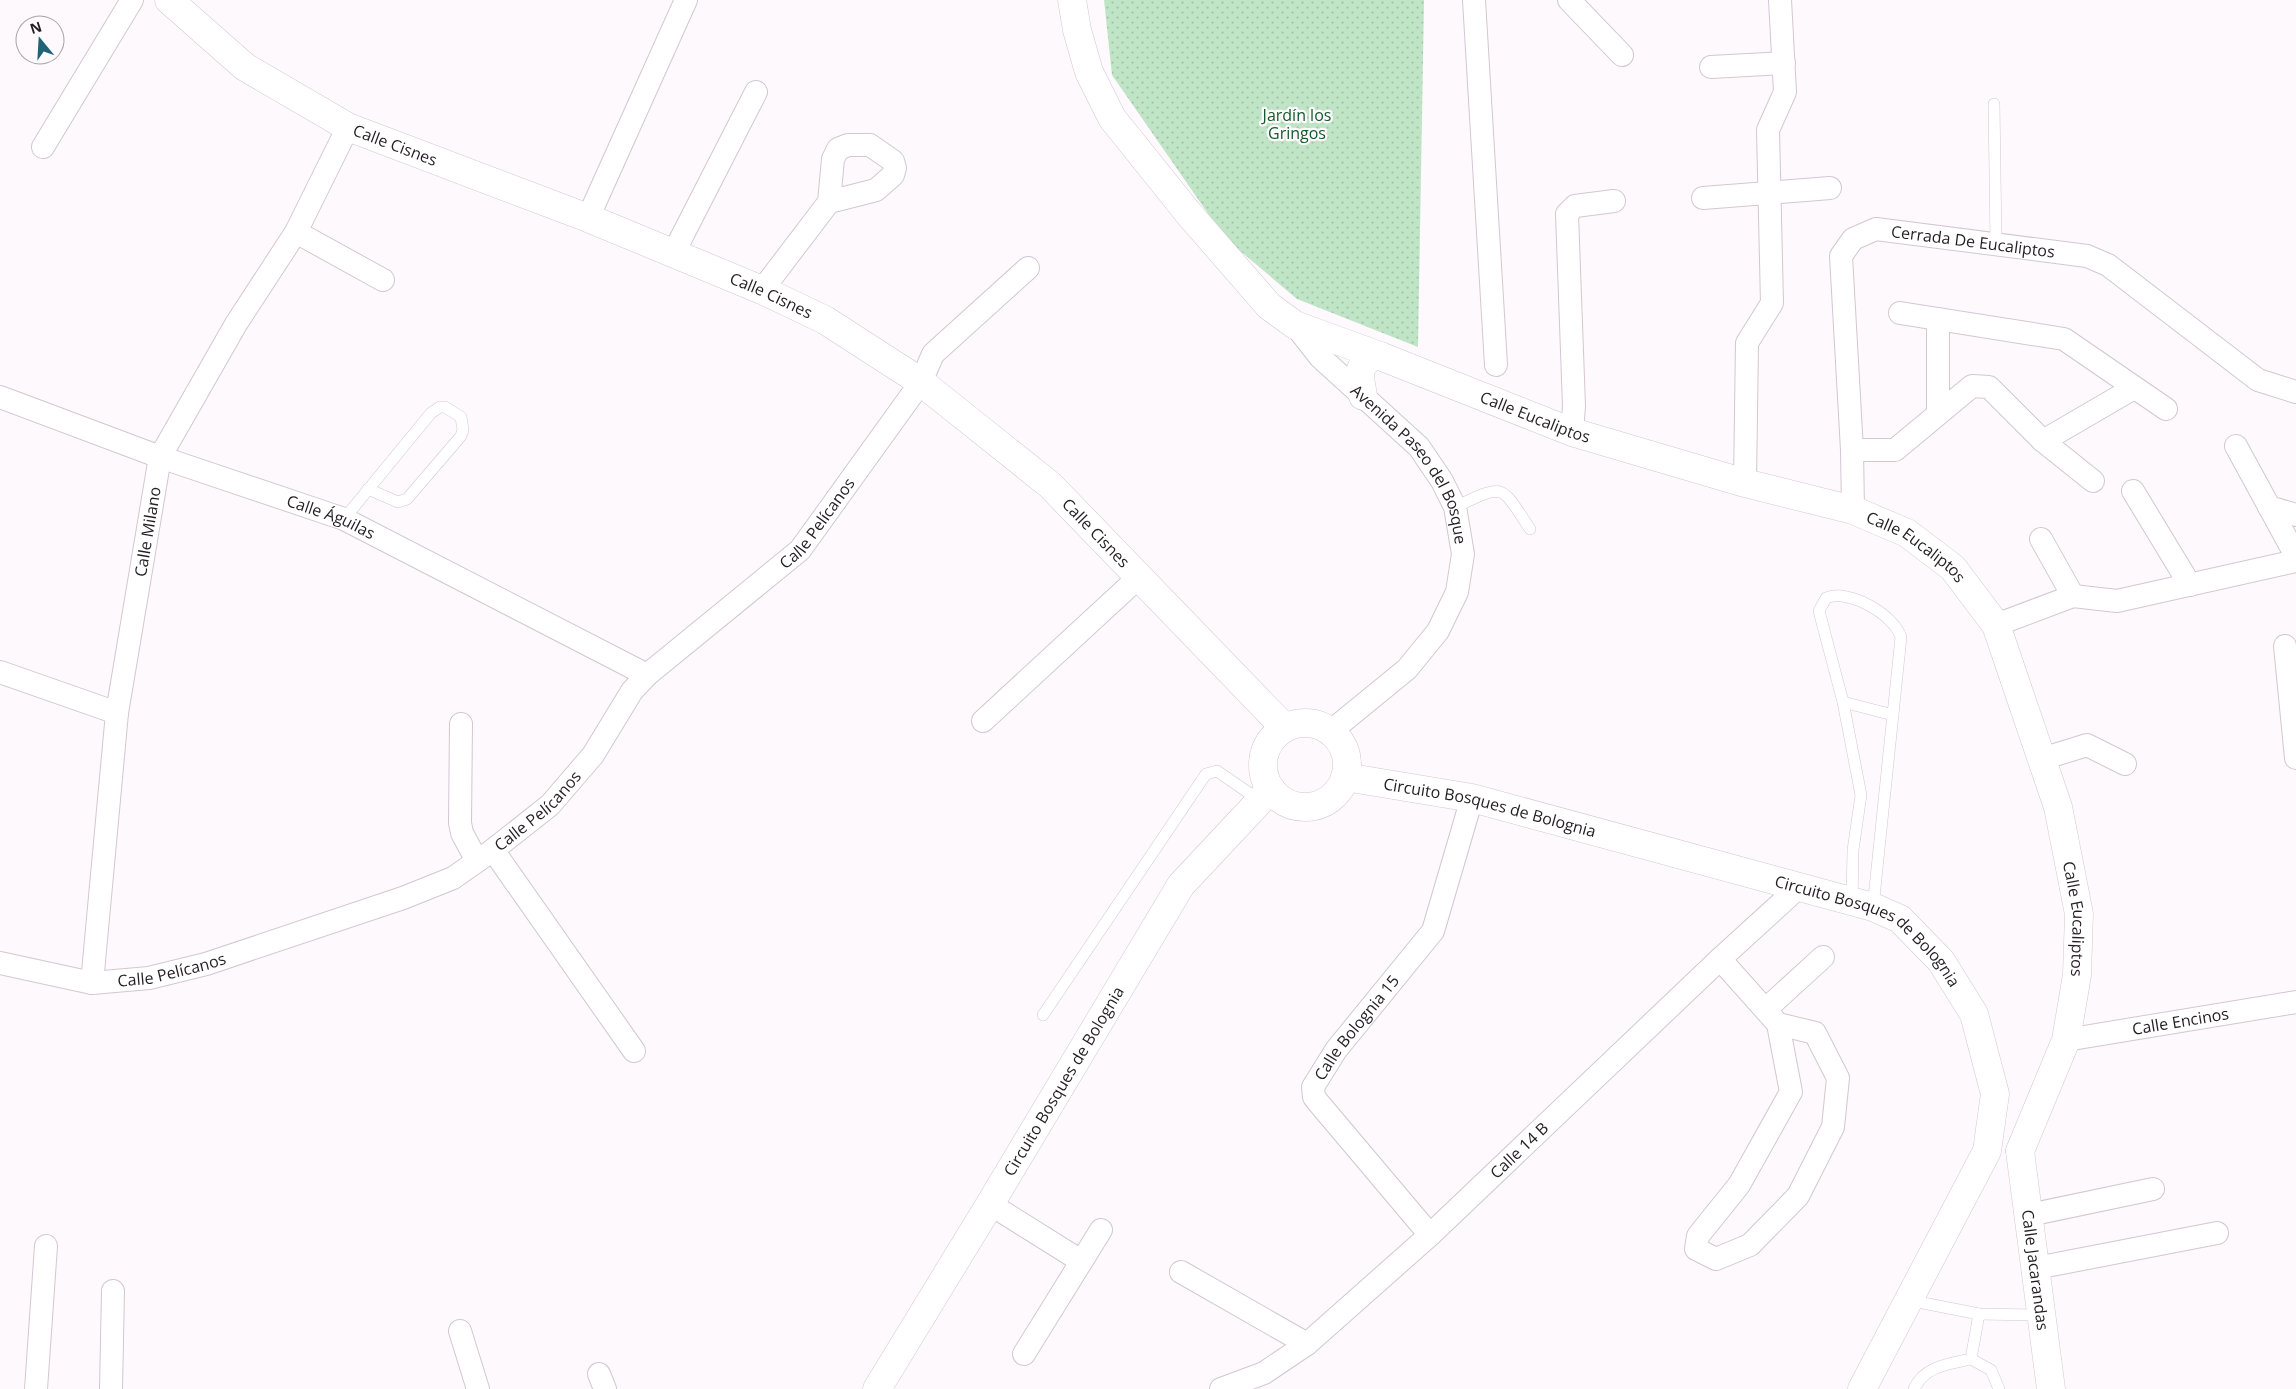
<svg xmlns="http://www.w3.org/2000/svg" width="2296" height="1389" font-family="'Open Sans',sans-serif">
<defs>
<pattern id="grass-dots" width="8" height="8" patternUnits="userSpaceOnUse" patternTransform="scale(1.25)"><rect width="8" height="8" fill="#c0e4c6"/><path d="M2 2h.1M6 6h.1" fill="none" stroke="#a5c3aa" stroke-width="1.8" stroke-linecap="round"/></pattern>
</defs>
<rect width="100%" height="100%" fill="#fef9fd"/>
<!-- grass -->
<polygon fill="url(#grass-dots)" points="1104,0 1424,0 1418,347 1297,299 1225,238 1112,75"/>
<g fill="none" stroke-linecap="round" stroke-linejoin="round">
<defs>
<g id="lane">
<polyline points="1994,104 1996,243"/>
<path d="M1455 507C1506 483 1500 484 1530 529"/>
<polyline points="344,519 431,413 440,407 445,407 461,417 463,430 461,436 407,499 398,502 368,489"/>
<polyline points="1843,702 1893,715"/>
<path d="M1852 902 1853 850 1861 795 1843 702 1819 611 1826 598C1849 588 1894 615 1901 637L1873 907"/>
<polyline points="1043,1015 1206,774 1217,771 1259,800"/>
<polyline points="1908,1300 1979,1314 2041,1315"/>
<polyline points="1971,1359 1979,1314"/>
<path d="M1914 1389C1924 1366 1949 1364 1971 1359L1991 1370 1999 1389"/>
</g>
<g id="street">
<polyline points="1474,0 1496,365"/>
<polyline points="1569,0 1622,55"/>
<polyline points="1711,67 1784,63"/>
<polyline points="43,147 132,0"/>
<polyline points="1703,198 1830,188"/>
<polyline points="588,218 686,0"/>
<polyline points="296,232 383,280"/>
<polyline points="673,254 756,92"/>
<polyline points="762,290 829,202 876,190 893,175 895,168 893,161 870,145 848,145 838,149 833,159 829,202"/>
<polyline points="1900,313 2064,339 2166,409"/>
<path id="s1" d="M1295 325 1320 357 1419 447 1442 481 1455 507 1463 554 1457 592 1438 631 1407 669 1330 732"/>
<path id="s2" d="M0 397 160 457 344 519 647 675"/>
<polyline points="1938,413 1938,319"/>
<polyline points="1572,432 1574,406 1567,214 1575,206 1614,201"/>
<polyline points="2043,441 2134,388"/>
<polyline points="2236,446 2296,556"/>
<polyline points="1852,450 1895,450 1972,386 1989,387 2043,441 2093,481"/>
<polyline points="1745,483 1747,343 1772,303 1768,130 1785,92 1780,0"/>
<polyline points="2133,491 2190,585"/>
<polyline points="2269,507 2296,515"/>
<path id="s3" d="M1853 510 1852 450 1841 256 1853 239 1876 229 2087 256 2108 265 2258 380 2296 392"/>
<polyline points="2041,539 2073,596"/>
<polyline points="1996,625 2073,596 2117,601 2296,561"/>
<polyline points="2285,646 2296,758"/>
<polyline points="0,672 117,713"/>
<polyline points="983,721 1139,577"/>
<polyline points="461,724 460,823 462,833 477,861"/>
<polyline points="2042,759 2087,745 2125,764"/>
<polyline points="493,850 634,1051"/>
<polyline points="1720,959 1778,1024 1791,1092 1739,1185 1698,1236 1696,1249 1716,1259 1750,1245 1798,1196 1833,1127 1838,1078 1815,1033 1778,1024"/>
<path id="s4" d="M0 963 92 983 149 978 206 964 403 898 453 878 493 850 550 805 593 755 632 691 647 675 800 550 921 382 933 354 1028 268"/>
<path id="s5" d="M92 983 117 713 160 457 236 324 296 232 348 127"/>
<polyline points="1766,1009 1823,957"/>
<path id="s6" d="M2066 1040 2296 1002"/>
<polyline points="990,1204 1081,1261"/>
<polyline points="2029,1215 2153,1189"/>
<path id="s7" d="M1430 1235 1317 1101 1314 1097 1313 1087 1336 1050 1433 931 1472 798"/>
<polyline points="2036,1268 2217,1233"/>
<polyline points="1181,1272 1307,1344"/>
<polyline points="460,1331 478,1389"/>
<polyline points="1024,1354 1101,1230"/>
<polyline points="599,1374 605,1389"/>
<polyline points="36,1389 46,1246"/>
<polyline points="111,1389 113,1291"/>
<path id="s8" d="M1221 1389 1264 1373 1307 1344 1430 1235 1720 959 1799 887"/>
</g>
<g id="secondary">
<path id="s9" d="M169 0 245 67 348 127 588 218 762 290 825 320 921 382 1050 485 1285 728"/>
<path id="s10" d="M1072 0 1077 30 1089 72 1112 118 1189 214 1269 306 1295 325 1380 356 1572 432 1745 483 1853 510 1907 533 1953 568 1996 625 2058 807 2079 914 2077 975 2066 1040 2020 1151"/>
<path d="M1363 396C1360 376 1355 368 1373 356H1380"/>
<circle cx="1305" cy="765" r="42"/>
<path id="s11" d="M1345 777 1472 798 1873 907 1900 919 1941 961 1974 1014 1995 1094 1987 1151 1862 1389"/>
<path id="s12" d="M2020 1151 2051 1389"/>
<path id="s13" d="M877 1389 990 1204 1181 885 1271 789"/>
</g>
</defs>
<!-- lane casing -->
<use href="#lane" stroke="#d3c7d2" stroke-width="12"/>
<!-- street casing -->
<use href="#street" stroke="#d3c7d2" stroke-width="24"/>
<!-- secondary casing -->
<use href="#secondary" stroke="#d3c7d2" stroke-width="29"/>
<!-- lane -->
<use href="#lane" stroke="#fff" stroke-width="11"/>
<!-- street -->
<use href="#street" stroke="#fff" stroke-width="22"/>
<!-- secondary -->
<use href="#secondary" stroke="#fff" stroke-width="28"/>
</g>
<g text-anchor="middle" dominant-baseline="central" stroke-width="4.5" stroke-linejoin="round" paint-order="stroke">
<!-- park labels -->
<g font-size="16" fill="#125a29" stroke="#fef9fd">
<text x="1297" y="115">Jardín los<tspan x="1297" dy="18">Gringos</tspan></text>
</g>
<!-- street labels -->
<g font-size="16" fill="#221e22" stroke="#fef9fd">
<text stroke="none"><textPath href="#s9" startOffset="271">Calle Cisnes</textPath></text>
<text stroke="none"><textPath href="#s3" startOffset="398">Cerrada De Eucaliptos</textPath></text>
<text stroke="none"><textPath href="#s9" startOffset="676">Calle Cisnes</textPath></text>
<text stroke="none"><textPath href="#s10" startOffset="660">Calle Eucaliptos</textPath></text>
<text stroke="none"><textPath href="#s1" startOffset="184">Avenida Paseo del Bosque</textPath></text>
<text stroke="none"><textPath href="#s2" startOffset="352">Calle Águilas</textPath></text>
<text stroke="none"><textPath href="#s4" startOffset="985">Calle Pelícanos</textPath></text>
<text stroke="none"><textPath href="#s5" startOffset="455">Calle Milano</textPath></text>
<text stroke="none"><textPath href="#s9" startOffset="1081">Calle Cisnes</textPath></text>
<text stroke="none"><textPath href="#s10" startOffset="1065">Calle Eucaliptos</textPath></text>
<text stroke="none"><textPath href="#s11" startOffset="148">Circuito Bosques de Bolognia</textPath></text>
<text stroke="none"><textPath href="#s4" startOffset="580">Calle Pelícanos</textPath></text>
<text stroke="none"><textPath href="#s10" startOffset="1485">Calle Eucaliptos</textPath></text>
<text stroke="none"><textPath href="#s11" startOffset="552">Circuito Bosques de Bolognia</textPath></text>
<text stroke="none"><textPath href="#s4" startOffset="175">Calle Pelícanos</textPath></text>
<text stroke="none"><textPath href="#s6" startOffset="116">Calle Encinos</textPath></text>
<text stroke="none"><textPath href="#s7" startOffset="264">Calle Bolognia 15</textPath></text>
<text stroke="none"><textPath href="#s13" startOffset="360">Circuito Bosques de Bolognia</textPath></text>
<text stroke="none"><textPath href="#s8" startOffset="385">Calle 14 B</textPath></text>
<text stroke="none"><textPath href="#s12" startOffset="120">Calle Jacarandas</textPath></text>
</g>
</g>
<!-- north arrow -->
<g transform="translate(40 40) rotate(342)"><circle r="24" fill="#fef9fd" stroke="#a6a1a5"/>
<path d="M0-4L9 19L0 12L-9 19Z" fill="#206276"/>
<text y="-8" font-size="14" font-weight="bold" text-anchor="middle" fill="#221e22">N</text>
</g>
</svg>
